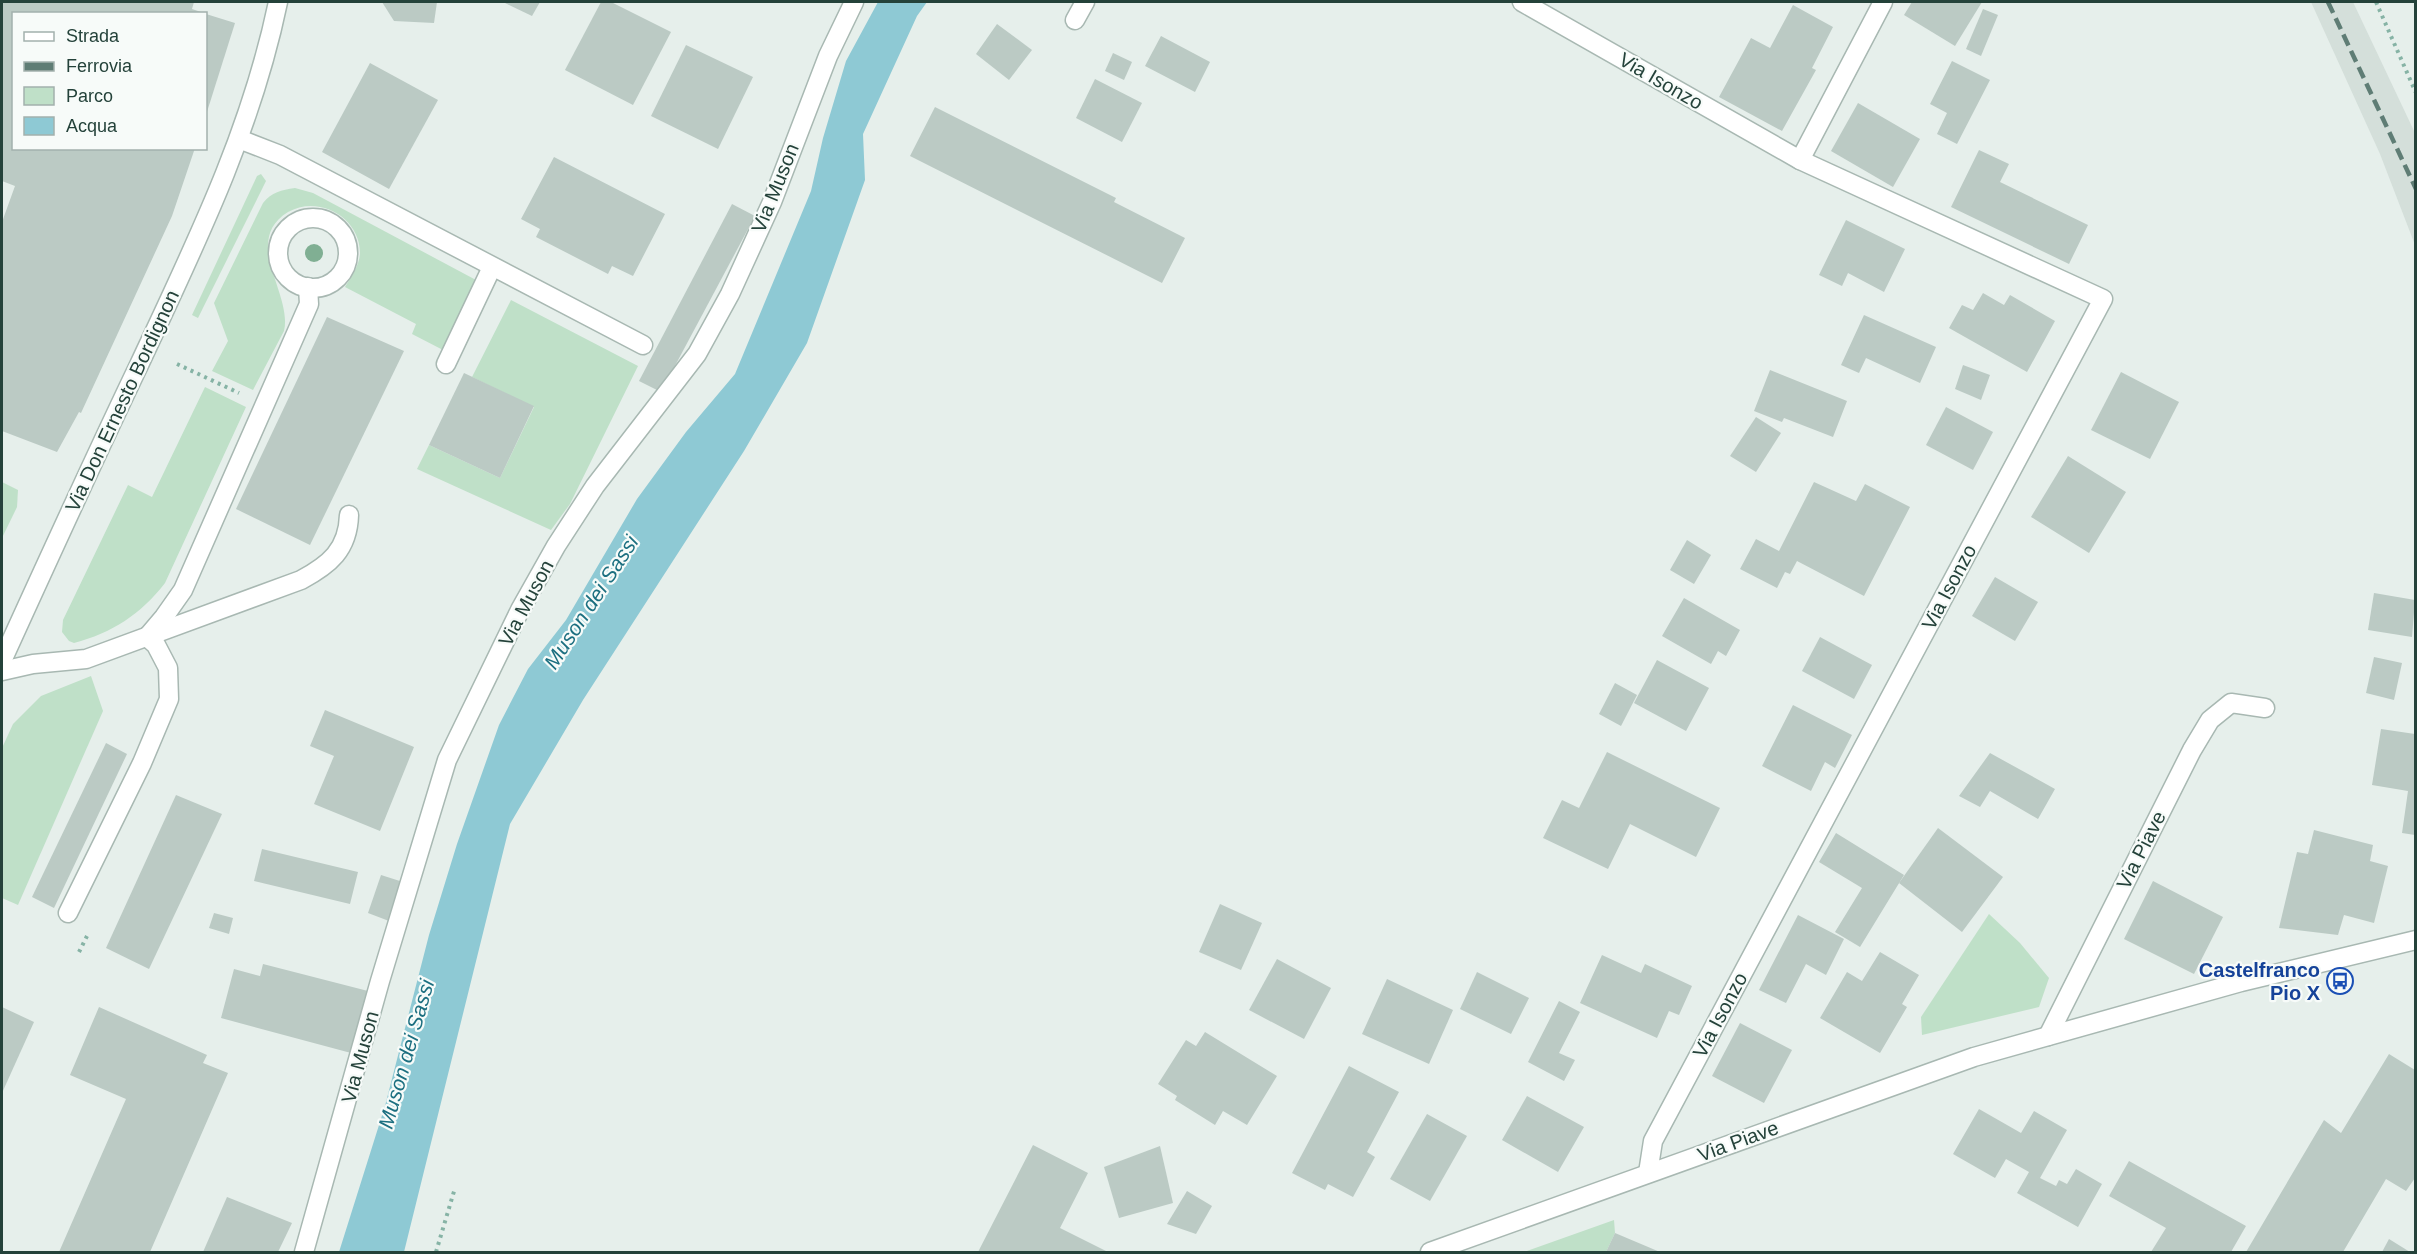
<svg xmlns="http://www.w3.org/2000/svg" width="2417" height="1254" font-family="Helvetica,sans-serif">
<rect width="100%" height="100%" fill="#e6efeb"/>
<!-- built -->
<polygon fill="#d4dfda" points="2311,2 2353,2 2415,133 2415,245 2380,154"/>
<!-- green -->
<g fill="#bfe0c8">
<polygon points="261,174 266,181 198,318 192,315 257,176"/>
<path d="M295 188 313 193 476 280 443 350 412 334 416 324 345 287C351 277 359 266 360 254 361 218 319 194 288 212 241 241 293 294 284 331L253 390 212 371 228 341 214 303 263 203C272 192 281 190 295 188Z"/>
<polygon points="511,300 638,366 570,504 551,530 417,469 429,445 500,478 534,407 472,377"/>
<path d="M205 387 246 407 165 583C141 614 112 633 74 643L69 641 62 632 63 620 128 485 152 497Z"/>
<polygon points="2,482 18,490 17,507 2,538"/>
<polygon points="91,676 103,711 18,905 2,898 2,748 13,724 41,696"/>
<polygon points="1989,914 2020,943 2049,978 2039,1007 1922,1035 1921,1017"/>
<polygon points="1614,1220 1615,1233 1606,1252 1524,1252"/>
</g>
<!-- water -->
<polygon fill="#8ec9d4" points="878,2 927,2 917,16 863,134 865,180 807,343 744,451 583,700 510,824 404,1252 339,1252 385,1106 429,935 457,844 499,725 528,669 566,620 637,499 686,432 735,374 811,191 823,138 846,61"/>
<!-- building -->
<g fill="#bbcac4">
<polygon points="2,2 194,2 192,9 204,13 14,14 14,148 195,148 172,216 81,413 79,412 57,452 2,431 2,222 15,186 2,181"/>
<polygon points="382,2 437,2 434,23 394,21"/>
<polygon points="503,2 540,2 532,16"/>
<polygon points="601,2 611,2 671,32 633,105 565,70"/>
<polygon points="1912,2 1982,2 1955,46 1904,15"/>
<polygon points="1793,5 1833,27 1812,68 1816,70 1782,131 1719,97 1751,38 1770,48"/>
<polygon points="1983,9 1998,15 1981,56 1966,49"/>
<polygon points="206,14 235,23 206,115"/>
<polygon points="997,24 1032,50 1009,80 976,54"/>
<polygon points="1161,36 1210,62 1195,92 1145,66"/>
<polygon points="686,45 753,77 718,149 651,116"/>
<polygon points="1113,53 1132,62 1124,80 1105,71"/>
<polygon points="1952,61 1990,80 1957,144 1937,134 1947,113 1930,104"/>
<polygon points="370,63 438,100 389,189 322,152"/>
<polygon points="1095,79 1142,103 1122,142 1076,118"/>
<polygon points="1858,103 1920,139 1893,187 1831,151"/>
<polygon points="935,107 1116,198 1114,202 1185,238 1162,283 910,156"/>
<polygon points="1979,150 2009,164 2000,182 2088,225 2069,264 1951,207"/>
<polygon points="554,157 665,214 633,276 612,266 608,274 536,237 540,229 521,219"/>
<polygon points="732,204 755,216 661,392 639,381"/>
<polygon points="1846,220 1905,249 1884,292 1848,273 1842,286 1819,275"/>
<polygon points="1983,293 2004,305 2010,295 2055,321 2027,372 1949,328 1962,305 1973,310"/>
<polygon points="1864,315 1936,347 1920,383 1866,358 1859,373 1841,365"/>
<polygon points="327,317 404,351 310,545 236,509"/>
<polygon points="1963,365 1990,375 1981,400 1955,389"/>
<polygon points="1770,370 1847,401 1833,437 1784,418 1782,422 1754,411"/>
<polygon points="2121,372 2179,402 2150,459 2091,430"/>
<polygon points="464,373 534,406 500,478 429,445"/>
<polygon points="1946,407 1993,432 1973,470 1926,445"/>
<polygon points="1756,417 1781,433 1756,472 1730,456"/>
<polygon points="2068,456 2126,492 2089,553 2031,517"/>
<polygon points="1814,482 1856,501 1865,484 1910,507 1864,596 1797,561 1790,574 1785,572 1777,588 1740,569 1756,539 1779,551"/>
<polygon points="1687,540 1711,555 1694,584 1670,570"/>
<polygon points="1995,577 2038,602 2015,641 1972,616"/>
<polygon points="2374,593 2415,600 2412,637 2368,630"/>
<polygon points="1684,598 1740,630 1726,656 1718,651 1711,664 1662,636"/>
<polygon points="1820,637 1872,665 1854,699 1802,671"/>
<polygon points="2374,657 2402,663 2394,700 2366,693"/>
<polygon points="1657,660 1709,688 1686,731 1634,703"/>
<polygon points="1615,683 1637,695 1621,726 1599,714"/>
<polygon points="1793,705 1852,735 1835,768 1825,762 1811,791 1762,766"/>
<polygon points="325,710 414,747 380,831 314,804 334,756 310,746"/>
<polygon points="2381,729 2415,734 2415,835 2402,833 2408,791 2372,785"/>
<polygon points="106,743 127,754 54,908 32,897"/>
<polygon points="1607,752 1720,808 1696,857 1630,824 1608,869 1543,838 1562,800 1579,808"/>
<polygon points="1990,753 2055,789 2038,819 1990,791 1980,807 1959,796"/>
<polygon points="176,795 222,814 149,969 106,948"/>
<polygon points="1938,828 2003,877 1962,932 1899,883"/>
<polygon points="2314,830 2373,845 2370,861 2388,866 2374,923 2344,915 2338,935 2279,928 2297,852 2308,854"/>
<polygon points="1836,833 1904,875 1860,947 1835,932 1862,888 1819,862"/>
<polygon points="262,849 358,872 350,904 254,881"/>
<polygon points="381,875 403,882 389,921 368,913"/>
<polygon points="2153,881 2223,917 2194,974 2124,939"/>
<polygon points="1220,904 1262,923 1241,970 1199,952"/>
<polygon points="214,913 233,918 229,934 209,928"/>
<polygon points="1798,915 1844,939 1826,975 1806,964 1786,1003 1759,990"/>
<polygon points="1880,952 1919,975 1902,1004 1907,1007 1880,1053 1820,1018 1847,972 1862,981"/>
<polygon points="1602,955 1641,973 1645,964 1692,986 1679,1015 1669,1011 1657,1038 1580,1003"/>
<polygon points="1277,959 1331,988 1304,1039 1249,1010"/>
<polygon points="263,964 368,991 351,1053 221,1018 234,969 260,976"/>
<polygon points="1477,972 1529,998 1511,1034 1460,1009"/>
<polygon points="1387,979 1453,1010 1429,1064 1362,1034"/>
<polygon points="1559,1001 1580,1012 1559,1053 1575,1060 1564,1081 1528,1062"/>
<polygon points="2,1007 34,1022 2,1093"/>
<polygon points="99,1007 207,1055 203,1063 228,1073 150,1252 59,1252 126,1099 70,1075"/>
<polygon points="1740,1023 1792,1050 1764,1103 1712,1076"/>
<polygon points="1205,1032 1277,1076 1247,1125 1223,1111 1215,1125 1175,1100 1177,1096 1158,1084 1186,1040 1196,1046"/>
<polygon points="2389,1054 2415,1070 2415,1178 2406,1191 2386,1179 2343,1252 2246,1252 2324,1120 2341,1133"/>
<polygon points="1349,1066 1399,1092 1367,1152 1375,1157 1353,1197 1328,1184 1325,1190 1292,1173"/>
<polygon points="1527,1096 1584,1127 1558,1172 1502,1140"/>
<polygon points="1979,1109 2021,1133 2034,1111 2067,1130 2040,1178 2056,1186 2059,1180 2067,1184 2076,1169 2102,1184 2078,1227 2017,1193 2029,1172 2006,1159 1995,1178 1953,1154"/>
<polygon points="1427,1114 1467,1136 1430,1201 1390,1179"/>
<polygon points="1033,1145 1088,1173 1060,1228 1108,1252 978,1252"/>
<polygon points="1160,1146 1173,1203 1119,1218 1104,1167"/>
<polygon points="2129,1161 2246,1226 2231,1252 2151,1252 2166,1228 2109,1196"/>
<polygon points="1187,1191 1212,1206 1196,1234 1167,1224"/>
<polygon points="227,1197 292,1223 278,1252 203,1252"/>
<polygon points="1615,1233 1660,1252 1606,1252"/>
<polygon points="2389,1239 2410,1252 2382,1252"/>
</g>
<g fill="none" stroke-linecap="round" stroke-linejoin="round">
<defs>
<g id="service">
<circle cx="313" cy="253" r="35"/>
<polyline points="446,364 492,267"/>
<path d="M2 671 33 664 86 659 301 580C329 565 348 550 349 515"/>
<polyline points="68,913 142,763 169,699 168,668 156,645 147,637 164,617 183,590 309,304 308,287"/>
</g>
<g id="minor">
<polyline points="1522,2 1800,160 2103,299 1676,1098 1653,1141 1648,1173"/>
<polyline points="1075,20 1085,2"/>
<polyline points="239,139 280,155 643,345"/>
<polyline points="1800,160 1883,2"/>
<polyline points="2048,1036 2192,750 2210,720 2231,703 2265,708"/>
<polyline points="304,1252 380,981 447,760 520,610 556,546 595,486 697,354 730,294 772,202 828,56 854,2"/>
</g>
<g id="tertiary">
<path d="M2 661C47 562 92 463 139 365 195 245 251 132 278 2"/>
<polyline points="1430,1252 1974,1057 2241,982 2416,940"/>
</g>
</defs>
<!-- service casing -->
<use href="#service" stroke="#a8b8b2" stroke-width="21"/>
<!-- minor casing -->
<use href="#minor" stroke="#a8b8b2" stroke-width="21"/>
<!-- tertiary casing -->
<use href="#tertiary" stroke="#a8b8b2" stroke-width="21"/>
<!-- path -->
<g stroke="#86b3a5" stroke-width="4" stroke-dasharray="3 4.5" stroke-linecap="butt">
<polyline points="2376,2 2416,93"/>
<polyline points="177,364 239,393"/>
<polyline points="79,952 87,936"/>
<polyline points="436,1252 455,1188"/>
</g>
<!-- service -->
<use href="#service" stroke="#fff" stroke-width="18"/>
<!-- minor -->
<use href="#minor" stroke="#fff" stroke-width="18"/>
<!-- tertiary -->
<use href="#tertiary" stroke="#fff" stroke-width="18"/>
<!-- rail -->
<polyline stroke="#5f7d75" stroke-width="4.5" stroke-dasharray="12 6" stroke-linecap="butt" points="2328,2 2416,189"/>
</g>
<!-- trees -->
<circle fill="#80af93" cx="314" cy="253" r="9"/>
<!-- icons -->
<defs>
<symbol id="bus-ring" viewBox="-11 -11 22 22"><circle r="9.5" fill="#f7fbf9" stroke="#1a4fb4" stroke-width="1.5"/><path d="M-5-6H5V4H4V6H2V4H-2V6H-4V4H-5ZM-3.5-4V0h7V-4ZM-3.5 1.2v1.5H-2V1.2ZM2 1.2v1.5H3.5V1.2Z" fill="#1a4fb4"/></symbol>
</defs>
<g fill-rule="evenodd">
<use href="#bus-ring" x="2325" y="966" width="30" height="30"/>
</g>
<g text-anchor="middle" dominant-baseline="central" stroke-width="4.5" stroke-linejoin="round" paint-order="stroke">
<!-- street labels -->
<g font-size="20" fill="#24423a" stroke="#f7fbf9">
<text transform="translate(1661 81) rotate(30)">Via Isonzo</text>
<text transform="translate(775 188) rotate(-68)">Via Muson</text>
<text transform="translate(122 401) rotate(-65)">Via Don Ernesto Bordignon</text>
<text transform="translate(1949 587) rotate(-62)">Via Isonzo</text>
<text transform="translate(526 603) rotate(-62)">Via Muson</text>
<text transform="translate(2141 850) rotate(-63)">Via Piave</text>
<text transform="translate(1720 1015) rotate(-62)">Via Isonzo</text>
<text transform="translate(360 1057) rotate(-75)">Via Muson</text>
<text transform="translate(1738 1141) rotate(-20)">Via Piave</text>
</g>
<!-- transit labels -->
<g font-size="20" font-weight="bold" fill="#164399" stroke="#f7fbf9" text-anchor="end">
<text x="2320" y="970">Castelfranco<tspan x="2320" dy="23">Pio X</tspan></text>
</g>
<!-- water labels -->
<g font-size="21" font-style="italic" fill="#1c6f80" stroke="#f7fbf9">
<text transform="translate(591 602) rotate(-57)">Muson dei Sassi</text>
<text transform="translate(406 1054) rotate(-74)">Muson dei Sassi</text>
</g>
</g>
<!-- border -->
<rect width="2417" height="1254" fill="none" stroke="#24423a" stroke-width="6"/>
<!-- legend -->
<rect x="12" y="12" width="195" height="138" fill="#f7fbf9" stroke="#a3b1ad" stroke-width="1.5"/>
<rect x="24" y="32" width="30" height="9" fill="#ffffff" stroke="#a3b1ad" stroke-width="1.5"/>
<text x="66" y="42" font-size="18" fill="#24423a">Strada</text>
<rect x="24" y="62" width="30" height="9" fill="#5f7d75" stroke="#a3b1ad" stroke-width="1.5"/>
<text x="66" y="72" font-size="18" fill="#24423a">Ferrovia</text>
<rect x="24" y="87" width="30" height="18" fill="#bfe0c8" stroke="#a3b1ad" stroke-width="1.5"/>
<text x="66" y="102" font-size="18" fill="#24423a">Parco</text>
<rect x="24" y="117" width="30" height="18" fill="#8ec9d4" stroke="#a3b1ad" stroke-width="1.5"/>
<text x="66" y="132" font-size="18" fill="#24423a">Acqua</text>
</svg>
